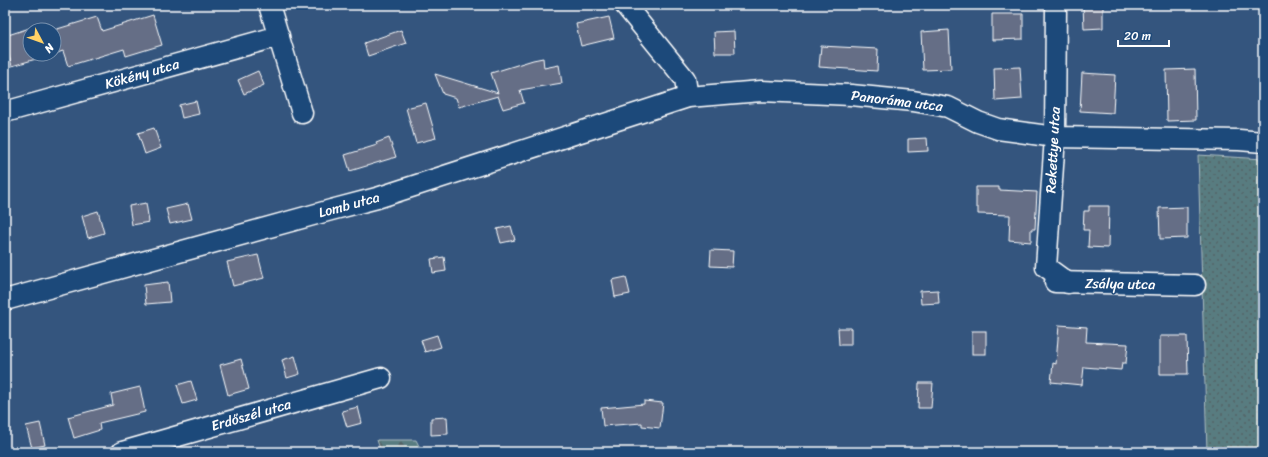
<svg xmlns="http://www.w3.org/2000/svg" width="1268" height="457" font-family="Sriracha,sans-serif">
<defs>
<pattern id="forest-firs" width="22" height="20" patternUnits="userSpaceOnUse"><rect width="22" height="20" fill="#597b80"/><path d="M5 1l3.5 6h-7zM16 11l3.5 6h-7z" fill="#526466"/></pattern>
<pattern id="garden-dots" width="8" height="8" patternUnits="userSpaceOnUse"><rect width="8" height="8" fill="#597b80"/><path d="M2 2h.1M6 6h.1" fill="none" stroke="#526466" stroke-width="1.8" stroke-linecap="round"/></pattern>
</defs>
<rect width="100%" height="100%" fill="#34557e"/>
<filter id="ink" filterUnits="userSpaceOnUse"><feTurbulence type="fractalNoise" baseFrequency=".025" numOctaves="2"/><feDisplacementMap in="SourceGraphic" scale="8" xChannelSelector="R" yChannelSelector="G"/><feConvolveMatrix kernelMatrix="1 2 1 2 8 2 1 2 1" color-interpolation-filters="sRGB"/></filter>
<g filter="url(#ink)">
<!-- forest -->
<polygon fill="url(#forest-firs)" stroke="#acbdc0" points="377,440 416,440 422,452 381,452"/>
<!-- garden -->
<polygon fill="url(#garden-dots)" stroke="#acbdc0" points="1198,155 1263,159 1263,452 1207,452"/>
<!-- building -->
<g fill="#656e86" stroke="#fff">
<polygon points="1083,5 1103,5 1103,28 1084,29"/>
<polygon points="992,14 1023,14 1023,39 992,40"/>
<polygon points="153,15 162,45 126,56 124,49 68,66 63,51 54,54 54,30 97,17 102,31"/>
<polygon points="609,17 614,38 581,46 576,24"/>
<polygon points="42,24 44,30 30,30 30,54 53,54 12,66 5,44 5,36"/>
<polygon points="401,30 406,43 368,56 364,43"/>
<polygon points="949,30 951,69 923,70 921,32"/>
<polygon points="734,31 735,53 715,53 714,32"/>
<polygon points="821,46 878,49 877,71 819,67"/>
<polygon points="543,58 544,68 559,65 562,83 520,90 524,103 503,109 498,96 459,107 456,98 443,94 435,74 498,93 491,73 533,60"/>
<polygon points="1020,67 1022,99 995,101 994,68"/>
<polygon points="1195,69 1196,120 1167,121 1166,70"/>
<polygon points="258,71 264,85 244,94 238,80"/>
<polygon points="1082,73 1115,75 1113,113 1080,111"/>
<polygon points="196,101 199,114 182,118 179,105"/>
<polygon points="426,103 436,138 416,143 406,108"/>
<polygon points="154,128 161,148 145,154 138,133"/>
<polygon points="389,138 396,157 350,171 345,155 377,145 376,143"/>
<polygon points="927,138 928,151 908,152 908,139"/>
<polygon points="976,187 999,187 999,190 1037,192 1035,229 1031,229 1031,242 1009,240 1010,215 978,214 978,207 976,207"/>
<polygon points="146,203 149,222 132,225 129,206"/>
<polygon points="188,204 192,219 170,224 166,209"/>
<polygon points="1089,206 1109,206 1108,248 1088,247 1089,230 1083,230 1084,211 1089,211"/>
<polygon points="1187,207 1187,238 1160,239 1159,208"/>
<polygon points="98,211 104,233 88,238 82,216"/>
<polygon points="511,226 515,240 501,243 497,229"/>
<polygon points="711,250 733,251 732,267 710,266"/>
<polygon points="258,255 264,278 233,286 227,262"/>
<polygon points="444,257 446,271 433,273 431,259"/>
<polygon points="626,277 630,294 615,297 612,280"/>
<polygon points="168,282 170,302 146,304 144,285"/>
<polygon points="938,290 939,303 921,304 920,291"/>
<polygon points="1059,325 1087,327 1086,342 1128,344 1126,363 1122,363 1121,370 1084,367 1082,385 1051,382 1053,363 1056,364"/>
<polygon points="838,328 851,328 851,345 839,345"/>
<rect x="972" y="331" width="14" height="23"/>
<polygon points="437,335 441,347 425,352 421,340"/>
<polygon points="1160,336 1187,336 1188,374 1160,374"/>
<polygon points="295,356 300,374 287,378 282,360"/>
<polygon points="241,359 249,389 228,395 220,365"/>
<polygon points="191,381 197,400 183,404 177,385"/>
<polygon points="919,383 933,383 931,408 918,408"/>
<polygon points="140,387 145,412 99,423 100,430 74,438 68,417 113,405 111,394"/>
<polygon points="644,401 663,403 660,428 642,426 642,423 603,426 601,408 644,404"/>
<polygon points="358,407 362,423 347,427 342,411"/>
<polygon points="447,417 448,434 431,435 431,418"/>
<polygon points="40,423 45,445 32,448 26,426"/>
</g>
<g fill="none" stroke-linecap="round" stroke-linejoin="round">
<defs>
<g id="minor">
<polyline points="269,5 302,113"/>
<polyline points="625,5 685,79 688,97"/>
<polyline points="1056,5 1055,137 1046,267 1068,283"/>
<polyline points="5,112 279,36"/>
<polyline points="1055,282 1195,285"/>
<polyline points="5,300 331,210 377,198 688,97 761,91 851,95 913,101 948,107 978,122 998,129 1055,137 1239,140 1263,142"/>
<polyline points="122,452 381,378"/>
</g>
</defs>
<!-- minor casing -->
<use href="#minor" stroke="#fff" stroke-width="23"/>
<!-- minor -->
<use href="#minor" stroke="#1f4a7a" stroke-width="20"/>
</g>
</g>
<g text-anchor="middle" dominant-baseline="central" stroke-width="3" stroke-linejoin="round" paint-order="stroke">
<!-- street labels -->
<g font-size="14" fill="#fff" stroke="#1f4a7a">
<text transform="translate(142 74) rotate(-16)">Kökény utca</text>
<text transform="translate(897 101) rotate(7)">Panoráma utca</text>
<text transform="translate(1053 150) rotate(-87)">Rekettye utca</text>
<text transform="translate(349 205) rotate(-15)">Lomb utca</text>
<text transform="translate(1120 284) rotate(1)">Zsálya utca</text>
<text transform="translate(251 415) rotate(-16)">Erdőszél utca</text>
</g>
</g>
<!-- margin -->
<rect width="1268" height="457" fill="none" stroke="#1f4a7a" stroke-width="20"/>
<rect x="10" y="10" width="1248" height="437" fill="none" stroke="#fff" stroke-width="1.5" filter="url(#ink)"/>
<!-- north arrow -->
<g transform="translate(42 42) rotate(131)"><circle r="19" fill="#1f4a7a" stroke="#7992af"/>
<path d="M0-3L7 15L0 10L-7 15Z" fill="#ffd166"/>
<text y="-6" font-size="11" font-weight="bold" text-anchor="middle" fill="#ffffff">N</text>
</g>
<!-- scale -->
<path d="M1118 40v6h51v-6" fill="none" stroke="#ffffff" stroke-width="2"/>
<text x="1124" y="40" font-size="12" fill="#ffffff" stroke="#1f4a7a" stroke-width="3" paint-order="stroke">20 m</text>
</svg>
